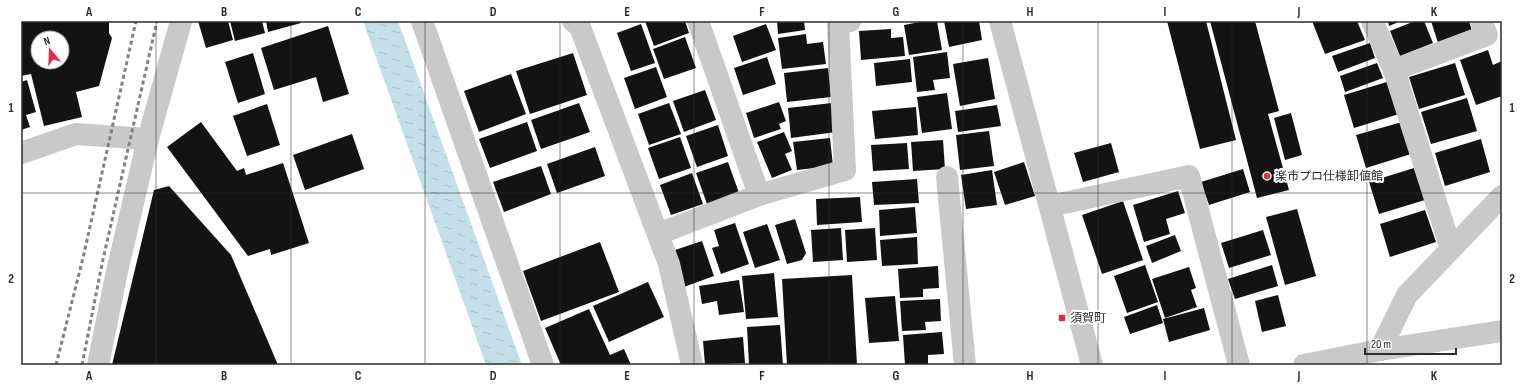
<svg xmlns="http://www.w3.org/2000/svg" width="1523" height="386" font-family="'Sofia Sans Condensed','Noto Sans JP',sans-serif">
<defs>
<pattern id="water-ripples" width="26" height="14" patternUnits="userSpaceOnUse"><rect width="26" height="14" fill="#c4dfea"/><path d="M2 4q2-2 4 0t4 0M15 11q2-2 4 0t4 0" fill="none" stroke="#a9c0c9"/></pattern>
</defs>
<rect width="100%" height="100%" fill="#fff"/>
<!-- water -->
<polygon fill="url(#water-ripples)" points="363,21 398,21 522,365 486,365"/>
<!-- building -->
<g fill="#131313" fill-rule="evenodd">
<path d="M21 21H109V33L112 38 99 86 76 92 82 117 44 126 31 74 21 76ZM38 38H62V62H38Z"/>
<polygon points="198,21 228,21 233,40 206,48"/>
<polygon points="230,21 262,21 265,33 235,41"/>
<polygon points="266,21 301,21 301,23 268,32"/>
<polygon points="645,21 685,21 689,33 654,46"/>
<polygon points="777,21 804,21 805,30 778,34"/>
<polygon points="925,21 937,21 942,50 909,55 904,25"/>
<polygon points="944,21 979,21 982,40 949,47"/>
<polygon points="1167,21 1206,21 1236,140 1200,149"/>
<polygon points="1210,21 1255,21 1279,111 1268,114 1289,190 1257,198"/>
<polygon points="1312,21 1357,21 1365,40 1325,54"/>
<polygon points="1388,21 1401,21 1389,26"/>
<polygon points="1415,21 1424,21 1433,43 1400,56 1390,31"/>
<polygon points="1431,21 1469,21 1473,34 1439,46"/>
<polygon points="641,24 655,63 631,71 617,33"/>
<polygon points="766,24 776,50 742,62 733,36"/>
<polygon points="328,26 349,94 323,102 316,77 274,90 261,48"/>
<polygon points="891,29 891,38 903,37 905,56 861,60 859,31"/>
<polygon points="806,34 807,44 823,42 826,64 782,69 778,38"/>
<polygon points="685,37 696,68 664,79 653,49"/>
<polygon points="1370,43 1375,58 1338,72 1332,56"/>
<polygon points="1488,50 1493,65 1502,61 1502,96 1476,105 1460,60"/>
<polygon points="947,52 950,78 933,80 935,90 917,92 913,57"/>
<polygon points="253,53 265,94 238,103 225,62"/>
<polygon points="573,53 587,95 530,114 516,71"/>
<polygon points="767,57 776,84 743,95 734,68"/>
<polygon points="988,58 995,99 960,106 953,64"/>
<polygon points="910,59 912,82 876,86 874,63"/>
<polygon points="1377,63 1383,78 1345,92 1340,76"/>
<polygon points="1455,63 1465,95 1419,109 1409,77"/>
<polygon points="656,67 667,97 635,109 624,78"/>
<polygon points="828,68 831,97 787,102 784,73"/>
<polygon points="511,74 526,114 479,132 464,91"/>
<polygon points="27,80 36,112 26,115 30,127 21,130 21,82"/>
<polygon points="1390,81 1399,114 1354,128 1344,95"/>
<polygon points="705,90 716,120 684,132 673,101"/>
<polygon points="947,93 952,129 922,133 917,97"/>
<polygon points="1467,98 1477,131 1431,144 1421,112"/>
<polygon points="779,102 786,121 779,124 781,129 754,138 746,113"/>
<polygon points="579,103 590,132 541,149 531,120"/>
<polygon points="669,103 681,134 649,145 638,114"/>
<polygon points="832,103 836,132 791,138 788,108"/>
<polygon points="267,104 280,145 247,156 233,116"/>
<polygon points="997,105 1001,126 958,132 955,111"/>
<polygon points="916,107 918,135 875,139 872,111"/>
<polygon points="1291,113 1302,155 1285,160 1274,118"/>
<polygon points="201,122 237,171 244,168 246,175 283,163 309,243 271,255 270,249 248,256 167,147"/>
<polygon points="527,122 537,151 490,168 479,139"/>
<polygon points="1402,122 1411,154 1366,168 1356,135"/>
<polygon points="718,125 728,156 697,167 686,136"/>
<polygon points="989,131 994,166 960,170 956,135"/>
<polygon points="784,132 792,151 785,154 792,170 772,178 757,142"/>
<polygon points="352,134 364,169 305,190 293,155"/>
<polygon points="680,137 691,168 659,179 648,148"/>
<polygon points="830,138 833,166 797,170 793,142"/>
<polygon points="1481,139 1490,172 1445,186 1435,153"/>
<polygon points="943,140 945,169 913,171 911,142"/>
<polygon points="907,143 909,169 873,171 871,145"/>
<polygon points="1111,143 1119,172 1083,182 1074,153"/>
<polygon points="595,147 605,176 557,193 547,164"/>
<polygon points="728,162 739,193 707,204 696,173"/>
<polygon points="1024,162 1035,196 1005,205 994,172"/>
<polygon points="541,166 551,194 504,212 493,182"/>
<polygon points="1414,168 1425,200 1379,214 1369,182"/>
<polygon points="1243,169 1250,192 1209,205 1201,182"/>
<polygon points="992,170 997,205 966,209 961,175"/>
<polygon points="692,173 703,204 671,215 660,185"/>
<polygon points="917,179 919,203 874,205 872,182"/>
<polygon points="169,186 231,255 278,365 112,365 154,190"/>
<polygon points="1178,191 1185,213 1166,219 1170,234 1144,242 1133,205"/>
<polygon points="860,197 862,222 817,225 816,199"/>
<polygon points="1123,201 1143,260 1102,274 1082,215"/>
<polygon points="915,207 917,233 880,236 879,210"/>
<polygon points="1297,209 1316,276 1285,285 1266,217"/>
<polygon points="1425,210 1436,242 1390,257 1380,224"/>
<polygon points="795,219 806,253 802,260 787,264 775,225"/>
<polygon points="735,223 749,264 721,274 712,248 719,246 714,230"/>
<polygon points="767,224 780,260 755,268 743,232"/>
<polygon points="841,228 843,260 813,262 811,230"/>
<polygon points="875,228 877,260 847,262 845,230"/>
<polygon points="1263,230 1271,255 1229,268 1221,243"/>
<polygon points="1175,235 1181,251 1152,263 1146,246"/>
<polygon points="917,237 918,264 882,266 880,240"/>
<polygon points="702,241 714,276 684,287 672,251"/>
<polygon points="600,242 619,292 541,321 523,271"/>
<polygon points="1145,265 1158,302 1127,313 1114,276"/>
<polygon points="1272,265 1278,286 1235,299 1228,279"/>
<polygon points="938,266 939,288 923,289 923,297 900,298 898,269"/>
<polygon points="1189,267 1196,288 1191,290 1197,307 1165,318 1152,279"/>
<polygon points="774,273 778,317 746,319 742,276"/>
<polygon points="852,275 857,365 787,365 782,279"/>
<polygon points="739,280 744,312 719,315 717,301 702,304 699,286"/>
<polygon points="648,282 664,317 609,342 593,306"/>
<polygon points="1278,295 1286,326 1262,332 1255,301"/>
<polygon points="895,296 899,341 869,343 865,298"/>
<polygon points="940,299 941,321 925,322 926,330 902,331 900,301"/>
<polygon points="1157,305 1163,323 1130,334 1124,317"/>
<polygon points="1204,308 1210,330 1169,342 1163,319"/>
<polygon points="589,309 610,355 624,349 631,365 561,365 545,328"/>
<polygon points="780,325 783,365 749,365 747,327"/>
<polygon points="942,332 944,354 928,355 928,364 905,365 903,335"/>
<polygon points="743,337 745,363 705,365 703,341"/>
</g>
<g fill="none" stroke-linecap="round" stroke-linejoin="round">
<!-- minor -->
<g stroke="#c9c9c9" stroke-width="22">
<polyline points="422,21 543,365"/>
<polyline points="573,21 580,27 669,264 692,365"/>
<polyline points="698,21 759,195"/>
<polyline points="1372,21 1394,70 1451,249"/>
<polyline points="1394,70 1487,35 1481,21"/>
<polyline points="21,153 76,134 148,139"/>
<polyline points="947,177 965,365"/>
<polyline points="1050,206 1189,176 1239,365"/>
<polyline points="658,234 759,195 845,170 838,24 850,21"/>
<polyline points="1380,350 1407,295 1502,196"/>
<polyline points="98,365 116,276 148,139 181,21"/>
</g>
<!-- tertiary -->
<g stroke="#c9c9c9" stroke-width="22">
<polyline points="1000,21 1092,365"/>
<polyline points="1304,365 1380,350 1502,331"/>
</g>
<!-- rail -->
<g stroke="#818181" stroke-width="3" stroke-dasharray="4 3" stroke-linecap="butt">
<polyline points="56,365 83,258 136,21"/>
<polyline points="82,365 102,264 157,21"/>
</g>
</g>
<!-- grid -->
<path fill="none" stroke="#2c2c2c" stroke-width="1" stroke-opacity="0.55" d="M156 21V365M291 21V365M425 21V365M560 21V365M694 21V365M829 21V365M963 21V365M1098 21V365M1232 21V365M1367 21V365M21 193H1502"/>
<!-- markers -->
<g fill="#e52c49" stroke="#fff" stroke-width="1.5">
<circle cx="1267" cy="176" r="4"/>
<rect x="1058" y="314" width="8" height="8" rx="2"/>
</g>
<g text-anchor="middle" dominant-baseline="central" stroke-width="4" stroke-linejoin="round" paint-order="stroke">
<!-- poi labels -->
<g font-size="12" fill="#2c2c2c" stroke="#fff" text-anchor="start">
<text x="1275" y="176">楽市プロ仕様卸値館</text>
<text x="1070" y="318">須賀町</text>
</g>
</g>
<!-- border -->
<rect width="1523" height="386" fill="none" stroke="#ffffff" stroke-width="44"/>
<!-- north arrow -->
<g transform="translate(50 50) rotate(341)"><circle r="19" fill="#ffffff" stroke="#ababab"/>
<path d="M0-3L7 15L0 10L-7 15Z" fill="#e52c49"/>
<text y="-6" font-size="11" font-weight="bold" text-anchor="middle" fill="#2c2c2c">N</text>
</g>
<!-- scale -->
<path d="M1365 348v6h91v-6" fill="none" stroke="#2c2c2c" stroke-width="2"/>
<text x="1371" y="348" font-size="12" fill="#2c2c2c" stroke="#ffffff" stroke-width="3" paint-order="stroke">20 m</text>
<rect x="22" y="22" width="1479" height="342" fill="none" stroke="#2c2c2c" stroke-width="1.5"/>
<g font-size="13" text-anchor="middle" font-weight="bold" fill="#2c2c2c">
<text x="89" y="16">A</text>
<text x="224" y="16">B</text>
<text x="358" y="16">C</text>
<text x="493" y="16">D</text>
<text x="627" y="16">E</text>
<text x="762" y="16">F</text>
<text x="896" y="16">G</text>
<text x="1030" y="16">H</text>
<text x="1165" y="16">I</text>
<text x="1299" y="16">J</text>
<text x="1434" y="16">K</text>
<text x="11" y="112">1</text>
<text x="1512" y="112">1</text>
<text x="11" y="283">2</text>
<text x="1512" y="283">2</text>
<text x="89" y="380">A</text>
<text x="224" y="380">B</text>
<text x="358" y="380">C</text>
<text x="493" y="380">D</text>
<text x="627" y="380">E</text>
<text x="762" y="380">F</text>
<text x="896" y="380">G</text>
<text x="1030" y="380">H</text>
<text x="1165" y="380">I</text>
<text x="1299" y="380">J</text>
<text x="1434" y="380">K</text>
</g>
</svg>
